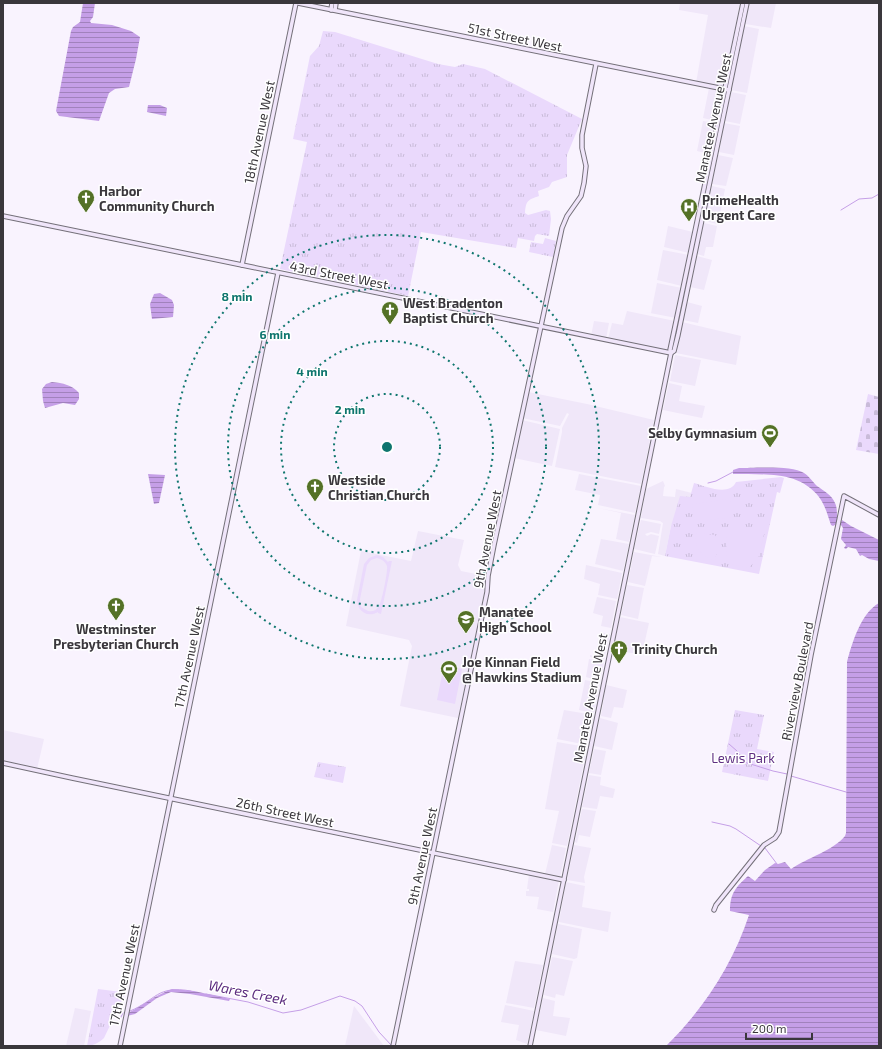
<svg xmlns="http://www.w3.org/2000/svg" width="882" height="1049" font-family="'Exo 2',sans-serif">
<defs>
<pattern id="grass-tufts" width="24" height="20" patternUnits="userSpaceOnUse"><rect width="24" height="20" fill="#ead9fc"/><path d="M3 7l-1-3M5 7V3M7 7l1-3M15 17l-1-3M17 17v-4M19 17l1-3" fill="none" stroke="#c9bbd9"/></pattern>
<pattern id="cemetery-stones" width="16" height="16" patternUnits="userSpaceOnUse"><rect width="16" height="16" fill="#ead9fc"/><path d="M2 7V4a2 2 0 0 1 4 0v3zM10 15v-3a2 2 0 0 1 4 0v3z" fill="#c9bbd9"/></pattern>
<pattern id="water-rules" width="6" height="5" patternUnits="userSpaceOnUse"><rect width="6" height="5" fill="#c59fe7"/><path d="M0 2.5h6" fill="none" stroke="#a182bc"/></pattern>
</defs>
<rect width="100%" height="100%" fill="#f9f3fe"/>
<!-- built -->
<g fill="#f0e7f9">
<polygon points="680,3 740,3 723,88 696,83 708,15 679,10"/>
<polygon points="749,3 776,3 771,28 745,24"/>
<polygon points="744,26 759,29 747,93 731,90"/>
<polygon points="709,88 722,90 716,121 703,118"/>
<polygon points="731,92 746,95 740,124 725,121"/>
<polygon points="703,121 715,123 709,154 697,151"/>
<polygon points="724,123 740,126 734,155 719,152"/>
<polygon points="718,155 733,158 726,186 712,184"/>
<polygon points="712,186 725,189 718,224 704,221"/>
<polygon points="704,223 717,226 713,247 706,247 704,256 697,254"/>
<polygon points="668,226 693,232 689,253 664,247"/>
<polygon points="663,250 689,255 682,286 657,280"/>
<polygon points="697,256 712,260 704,290 690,287"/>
<polygon points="657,283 682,288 676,318 645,312 651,313"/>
<polygon points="687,302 702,306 698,323 683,320"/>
<polygon points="627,311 675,321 669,352 608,339 612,323 623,325"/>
<polygon points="594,321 609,323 606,339 591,336"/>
<polygon points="682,322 741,336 736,365 676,353"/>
<polygon points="675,355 701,360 695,386 670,381"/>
<polygon points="669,383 682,386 679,401 705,406 702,418 663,410"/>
<polygon points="528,392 587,404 654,420 641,484 555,467 562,432 562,428 569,414 567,413 560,426 522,418"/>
<polygon points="522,420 560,429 552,466 514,458"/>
<polygon points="579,474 641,486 635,513 598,505 600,495 575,490"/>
<polygon points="663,481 665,486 664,487 663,496 675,497 676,489 692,493 671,526 665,556 658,554 663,523 660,521 641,518 646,489"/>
<polygon points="598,508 635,515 629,542 616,539 621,513"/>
<polygon points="641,520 661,524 659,534 651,532 645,534 647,536 651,534 659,536 655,554 634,549"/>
<polygon points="418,531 464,540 458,565 461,571 486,576 484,593 458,718 400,706 412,646 409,640 346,626 361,551 411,561"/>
<polygon points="601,539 629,544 623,571 595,564"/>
<polygon points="634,552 662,557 652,556 645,586 628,582"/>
<polygon points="586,565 622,573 617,599 598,595 600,584 584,579"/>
<polygon points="627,585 644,588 638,619 621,615"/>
<polygon points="597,597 616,601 611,628 601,626 603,616 593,613"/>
<polygon points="620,617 649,623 642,654 613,651"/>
<polygon points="600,632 610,634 604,660 590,657 590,655 596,657"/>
<polygon points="589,659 604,662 600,681 586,677"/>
<polygon points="585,680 600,683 594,713 579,710"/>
<polygon points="606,685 627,690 623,708 614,707 611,718 601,716"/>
<polygon points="564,710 594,715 587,745 557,739"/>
<polygon points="600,718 618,723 612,750 594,746"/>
<polygon points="3,730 44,739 37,769 3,761"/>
<polygon points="557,742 587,747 567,846 552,843 559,811 545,809"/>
<polygon points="594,749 606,751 601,775 589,773"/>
<polygon points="589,775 601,777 600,785 615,789 613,798 600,796 597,809 582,807"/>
<polygon points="582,809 596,811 590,837 579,835 577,843 575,842"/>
<polygon points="552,845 566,848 560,878 538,873 545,874"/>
<polygon points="574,845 591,848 584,877 585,883 567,880"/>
<polygon points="529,874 559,880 553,912 537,909 539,897 526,896 526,891 529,891 529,889 527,889"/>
<polygon points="566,882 585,886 582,907 611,912 608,932 559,922"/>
<polygon points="558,924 582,929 577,958 574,959 552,954"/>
<polygon points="552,957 573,961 564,996 556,994 555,998 544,995"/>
<polygon points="515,961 543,965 534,1008 506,1003"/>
<polygon points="543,998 555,1001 553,1016 570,1018 566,1036 536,1030"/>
<polygon points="505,1005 534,1011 527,1044 516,1040 519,1025 501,1022"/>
<polygon points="354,1006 384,1046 345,1046"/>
<polygon points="75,1008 91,1011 84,1046 66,1046"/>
</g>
<!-- grass -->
<g fill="url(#grass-tufts)">
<path d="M323 31 335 32 438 64 455 67 463 64 485 69 582 119 567 155V177L552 182 549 187 538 191 539 196C528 200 526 200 525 213L528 215 546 210 550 211 551 219 549 236 537 234 535 236 534 241 518 238 516 248 421 232 408 296 280 269 307 142 293 139 310 56 319 46Z"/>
<polygon points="545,238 556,241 553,257 529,252 531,242 543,244"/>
<path d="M781 477 784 478 780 493 777 492 759 574 665 556 671 526 680 496 690 497 694 483C705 486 729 497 736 482Z"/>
<polygon points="735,710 764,715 757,749 774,752 768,781 722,772"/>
<polygon points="318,762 346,767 343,783 314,777"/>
<path d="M98 989 129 993 125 994 104 1038C100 1042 93 1046 87 1046Z"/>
</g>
<!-- cemetery -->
<polygon fill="url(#cemetery-stones)" points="868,394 879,397 879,454 856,450"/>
<!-- garden -->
<g fill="#ead9fc" fill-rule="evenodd">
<polygon points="730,499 732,517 695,522 692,504"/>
<polygon points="731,527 740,528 744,530 765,530 759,556 749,568 726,563 727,531"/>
<path d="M696 533 715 535 720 542 715 560C701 558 694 546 696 533Z"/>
<path d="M377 555 383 557 388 562 389 561H392L381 614 378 613V612C371 616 364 615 359 608L357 600 364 564 369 558ZM377 558C381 559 385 561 387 566 388 571 382 601 379 606 376 611 372 612 368 611L361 607 360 599 367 565 371 560Z"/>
<polygon points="444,665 462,669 455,704 437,700"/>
</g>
<!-- water -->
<g fill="url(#water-rules)">
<polygon points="83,3 95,3 93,17 90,21 91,23 112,25 131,31 140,37 136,59 129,87 115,89 109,93 99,121 59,116 56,111 71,31 73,27 80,22"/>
<polygon points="148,105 160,105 167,108 166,116 147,112"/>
<polygon points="160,293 172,300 174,305 173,317 152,319 150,304 154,294"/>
<path d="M52 382C63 383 72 385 79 393V399L75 405 63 403 45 408 43 401 42 389 46 384Z"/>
<path d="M739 468C755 468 792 465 804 473 809 476 813 482 817 486 824 491 832 495 835 503 838 509 836 515 838 521L841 522 842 520 851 526 879 540V561L869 559 862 555 860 556 856 549 848 547 846 549 844 548 846 545 841 539 843 528 841 525 837 524 833 526 831 525C828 516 825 505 819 497 798 470 763 475 733 474V470Z"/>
<polygon points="148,474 165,475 159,503 154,504"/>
<path d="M879 603V1046H666C703 1010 733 964 749 915L730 911C730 893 736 887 748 876L755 881 765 870 775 863 778 864 785 862 791 869C807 858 834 850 845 836L846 833 847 662C852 643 861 613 879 603Z"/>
<path d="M172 989 194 991 230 999 229 1001 190 994 171 992 157 998 135 1014 127 1016 128 1013C143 1005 156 995 172 989Z"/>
</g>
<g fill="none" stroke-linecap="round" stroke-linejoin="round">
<!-- stream -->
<g stroke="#c59fe7" stroke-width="1">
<polyline points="841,210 859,199 872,198 879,194"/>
<polyline points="708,483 716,481 733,472"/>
<polyline points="729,744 737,751 744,762 773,771 787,774"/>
<polyline points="791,776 846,792"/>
<polyline points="712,822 730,826 736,829 761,846"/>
<polyline points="765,848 777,864"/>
<polyline points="206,994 248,1002 283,1013 301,1010 340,996 355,1001 362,1006 379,1032 392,1046"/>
<path d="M130 1011C157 1000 156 985 191 991"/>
<polyline points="120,1019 123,1013"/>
</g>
<defs>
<g id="secondary">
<polyline points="298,3 729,90"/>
<polyline points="331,10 332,3"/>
<polyline points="335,10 336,3"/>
<polyline points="3,216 671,353"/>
<polyline points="242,265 296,3"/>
<polyline points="671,353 674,351 678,335 747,3"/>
<polyline points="3,763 72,778 564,880"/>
<polyline points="714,910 716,905 764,845 775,838 779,832 811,655 844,496 879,515"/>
<polyline points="120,1046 278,273"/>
<polyline points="393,1046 487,592 488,576 494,545 562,228 567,216 581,196 584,183 586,166 582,148 582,135 596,64"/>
<polyline points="530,1046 671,353 670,350 743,3"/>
</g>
</defs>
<!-- secondary casing -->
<use href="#secondary" stroke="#747079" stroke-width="5.5"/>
<!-- secondary -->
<use href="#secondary" stroke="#f0e5fa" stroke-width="3.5"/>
</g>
<!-- distance rings -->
<g fill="none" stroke="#0f766e" stroke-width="2" stroke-dasharray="2 4">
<circle cx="387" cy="447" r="53"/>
<circle cx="387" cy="447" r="106"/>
<circle cx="387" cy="447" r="159"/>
<circle cx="387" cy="447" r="212"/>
</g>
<!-- icons -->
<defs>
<symbol id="church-pin" viewBox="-11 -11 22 30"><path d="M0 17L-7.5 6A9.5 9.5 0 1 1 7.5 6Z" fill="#547126" stroke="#fff"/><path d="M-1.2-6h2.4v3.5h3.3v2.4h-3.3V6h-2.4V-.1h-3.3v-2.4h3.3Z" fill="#fff"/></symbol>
<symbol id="hospital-pin" viewBox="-11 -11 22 30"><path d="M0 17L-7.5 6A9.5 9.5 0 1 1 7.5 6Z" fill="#547126" stroke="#fff"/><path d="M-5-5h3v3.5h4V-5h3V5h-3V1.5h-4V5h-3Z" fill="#fff"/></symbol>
<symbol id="stadium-pin" viewBox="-11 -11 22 30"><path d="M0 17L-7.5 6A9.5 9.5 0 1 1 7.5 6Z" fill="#547126" stroke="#fff"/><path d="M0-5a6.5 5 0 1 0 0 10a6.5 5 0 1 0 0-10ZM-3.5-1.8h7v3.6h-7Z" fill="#fff"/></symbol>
<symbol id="school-pin" viewBox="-11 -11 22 30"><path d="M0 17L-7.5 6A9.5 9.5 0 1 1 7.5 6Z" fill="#547126" stroke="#fff"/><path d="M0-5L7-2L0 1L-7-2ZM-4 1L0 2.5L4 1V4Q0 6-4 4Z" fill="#fff"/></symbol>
</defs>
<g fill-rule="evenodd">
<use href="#church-pin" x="76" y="188" width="20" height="27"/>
<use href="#hospital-pin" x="679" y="197" width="20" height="27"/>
<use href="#church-pin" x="380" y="300" width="20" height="27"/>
<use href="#stadium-pin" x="760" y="423" width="20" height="27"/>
<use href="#church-pin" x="305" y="477" width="20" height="27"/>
<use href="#church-pin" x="106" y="596" width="20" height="27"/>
<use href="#school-pin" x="456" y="609" width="20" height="27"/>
<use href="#church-pin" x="609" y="639" width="20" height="27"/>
<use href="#stadium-pin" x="439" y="659" width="20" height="27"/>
</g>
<g text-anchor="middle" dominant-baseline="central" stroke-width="3" stroke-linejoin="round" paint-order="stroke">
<!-- street labels -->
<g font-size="13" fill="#3a373c" stroke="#fff">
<text transform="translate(515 37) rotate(12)">51st Street West</text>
<text transform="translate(713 118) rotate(-78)">Manatee Avenue West</text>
<text transform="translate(259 132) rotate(-78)">18th Avenue West</text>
<text transform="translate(339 275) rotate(11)">43rd Street West</text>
<text transform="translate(487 539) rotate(-79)">9th Avenue West</text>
<text transform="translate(189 657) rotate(-78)">17th Avenue West</text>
<text transform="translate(797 681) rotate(-79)">Riverview Boulevard</text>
<text transform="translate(590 698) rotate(-79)">Manatee Avenue West</text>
<text transform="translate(285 812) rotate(12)">26th Street West</text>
<text transform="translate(422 856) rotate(-78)">9th Avenue West</text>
<text transform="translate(124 975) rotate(-78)">17th Avenue West</text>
</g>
<!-- poi labels -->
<g font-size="13" font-weight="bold" fill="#3a373c" stroke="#fff" text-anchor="start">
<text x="99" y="191">Harbor<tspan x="99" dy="15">Community Church</tspan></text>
<text x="702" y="200">PrimeHealth<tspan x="702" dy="15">Urgent Care</tspan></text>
<text x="403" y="303">West Bradenton<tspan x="403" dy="15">Baptist Church</tspan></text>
<text x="757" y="433" text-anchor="end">Selby Gymnasium</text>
<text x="328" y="480">Westside<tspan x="328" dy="15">Christian Church</tspan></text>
<text x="479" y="612">Manatee<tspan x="479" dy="15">High School</tspan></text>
<text x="116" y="629" text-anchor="middle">Westminster<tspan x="116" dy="15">Presbyterian Church</tspan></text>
<text x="632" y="649">Trinity Church</text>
<text x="462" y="662">Joe Kinnan Field<tspan x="462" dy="15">@ Hawkins Stadium</tspan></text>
</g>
<!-- park labels -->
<g font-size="13" fill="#5f2f82" stroke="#fff">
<text x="743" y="758">Lewis Park</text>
</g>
<!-- water labels -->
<g font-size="14" font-style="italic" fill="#5c2c7f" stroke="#fff">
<text transform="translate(248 992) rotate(11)">Wares Creek</text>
</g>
</g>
<circle cx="387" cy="447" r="6" fill="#0f766e" stroke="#fff" stroke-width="2"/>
<g font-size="12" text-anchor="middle" font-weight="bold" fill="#0f766e" stroke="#fff" stroke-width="3" stroke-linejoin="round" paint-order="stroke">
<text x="237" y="301">8 min</text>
<text x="275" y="339">6 min</text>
<text x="312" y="376">4 min</text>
<text x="350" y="414">2 min</text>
</g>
<!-- border -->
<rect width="882" height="1049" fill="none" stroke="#3a373c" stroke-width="8"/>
<!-- scale -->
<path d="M746 1033v6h66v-6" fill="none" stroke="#3a373c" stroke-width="2"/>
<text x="752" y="1033" font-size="12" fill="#3a373c" stroke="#ffffff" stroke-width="3" paint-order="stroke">200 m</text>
</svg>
